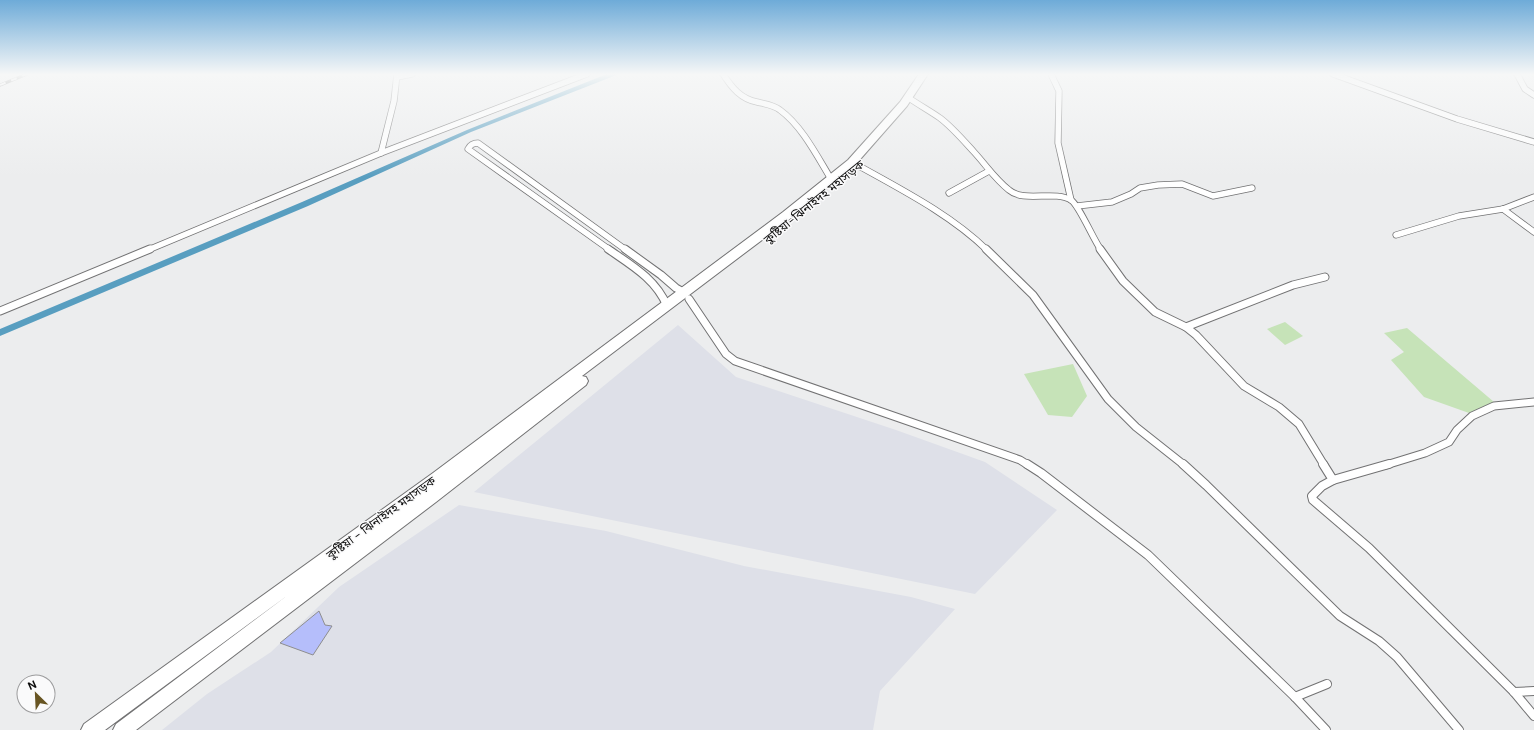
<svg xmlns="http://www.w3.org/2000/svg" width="1534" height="730" font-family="'DM Sans','Noto Sans Bengali',sans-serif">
<rect width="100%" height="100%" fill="#ecedee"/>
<!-- built -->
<g fill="#dee0e8">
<polygon points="678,325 736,377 896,430 985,462 1057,510 975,594 474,492"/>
<polygon points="459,505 606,531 744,566 911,597 955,609 880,691 873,730 162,730 207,694 271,652 339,587"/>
</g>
<!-- green -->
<g fill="#c6e3b8">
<polygon points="1285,322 1303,336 1285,345 1267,329"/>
<polygon points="1407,328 1494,402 1469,413 1424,397 1391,360 1404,352 1384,333"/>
<polygon points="1073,364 1087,396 1072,417 1048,415 1024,374"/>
</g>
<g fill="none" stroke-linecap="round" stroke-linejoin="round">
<!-- canal -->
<polygon fill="#589ec0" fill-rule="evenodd" points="607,74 619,74 471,132 308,206 0,336 0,329 302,202 467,130"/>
</g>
<!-- building -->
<polygon fill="#b5befb" stroke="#8e8e8f" points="319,611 325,625 332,626 313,655 280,643"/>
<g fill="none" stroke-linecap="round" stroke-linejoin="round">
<defs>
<g id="street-far2">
<path d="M723 74C732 88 741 99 757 102 765 104 774 105 780 110 802 126 817 156 831 179"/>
<polyline points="1051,74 1059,91 1058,143 1071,200"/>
<polyline points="1333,74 1457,119 1534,142"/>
<polyline points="1517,74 1525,89 1534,95"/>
<polyline points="397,77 412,74"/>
<path d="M909 98C919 105 930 111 940 118 952 127 964 141 974 152 986 165 995 179 1009 190 1024 203 1054 190 1071 200 1079 205 1093 239 1101 250"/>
<polyline points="381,153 394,101 397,74"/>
<path d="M852 162C898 188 949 213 987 250"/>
<polyline points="949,193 989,171"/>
<polyline points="1077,206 1112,202 1131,194 1140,188 1158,185 1182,184 1213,196 1252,188"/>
<polyline points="1503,209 1534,232"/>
<polyline points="1396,235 1459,216 1503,209 1534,197"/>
<polyline points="148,250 381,153 587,74"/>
<path d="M610 250 468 149C470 145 473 143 478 143L626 250"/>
</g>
<g id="street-far1">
<path d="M608 249C631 265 656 279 667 306"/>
<polyline points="625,249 661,275 676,288 685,293"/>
<polyline points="986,249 1033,295 1108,399 1136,427 1184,465"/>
<polyline points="1100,249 1123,281 1155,312 1186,327 1196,335 1244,386 1279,407 1299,424 1324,465"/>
<polyline points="689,299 726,354 735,361 1020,460 1028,465"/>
<polyline points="0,311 150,249"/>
<polyline points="1186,327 1293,285 1325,277"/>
<polyline points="1386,465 1425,453 1449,442 1457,430 1472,416 1494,406 1534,402"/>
</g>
<g id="street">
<polyline points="1027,464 1041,473 1148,555 1295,697 1326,730"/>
<polyline points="1183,464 1206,485 1340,616 1379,641 1397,657 1459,730"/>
<polyline points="1323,464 1333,480"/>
<polyline points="1389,464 1333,480 1322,486 1312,496 1313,500 1369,548 1514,692 1534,716"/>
<polyline points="1514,692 1534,691"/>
<polyline points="1295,697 1327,684"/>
</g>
<polygon id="highway" points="919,74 928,74 907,106 856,164 791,218 582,376 586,377 588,381 586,385 436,502 136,730 113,730 116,724 288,595 105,730 81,730 84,724 433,473 783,212 848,160 900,102"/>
</defs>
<!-- street-far2 casing -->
<use href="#street-far2" stroke="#727273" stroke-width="7"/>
<!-- street-far1 casing -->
<use href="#street-far1" stroke="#727273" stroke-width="9"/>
<!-- street casing -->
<use href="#street" stroke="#727273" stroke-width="10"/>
<!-- highway casing -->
<use href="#highway" stroke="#727273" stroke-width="2"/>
<!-- street-far2 -->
<use href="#street-far2" stroke="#fff" stroke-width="5.5"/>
<!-- street-far1 -->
<use href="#street-far1" stroke="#fff" stroke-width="7"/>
<!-- street -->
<use href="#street" stroke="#fff" stroke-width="8"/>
<!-- highway -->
<use href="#highway" fill="#fff" fill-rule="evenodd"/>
<defs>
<polyline id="rail" points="0,85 27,74"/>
</defs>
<!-- rail casing -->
<use href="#rail" stroke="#252525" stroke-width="3"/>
<!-- rail -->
<use href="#rail" stroke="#fafafb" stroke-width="2" stroke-dasharray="6" stroke-linecap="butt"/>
</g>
<!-- sky -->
<linearGradient id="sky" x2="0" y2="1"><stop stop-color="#6eabd8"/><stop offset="0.42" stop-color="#f6f7f7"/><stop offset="1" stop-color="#f6f7f7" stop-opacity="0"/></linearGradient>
<rect width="1534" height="177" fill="url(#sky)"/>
<g text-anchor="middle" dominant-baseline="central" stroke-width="3" stroke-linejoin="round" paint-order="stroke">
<!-- street labels -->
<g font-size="12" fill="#0d0d0d" stroke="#fafafb">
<text transform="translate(814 202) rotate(-39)">কুষ্টিয়া-ঝিনাইদহ মহাসড়ক</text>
<text transform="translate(381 518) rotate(-36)">কুষ্টিয়া - ঝিনাইদহ মহাসড়ক</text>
</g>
</g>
<!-- north arrow -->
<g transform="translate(36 694) rotate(336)"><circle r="19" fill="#fafafb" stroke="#9b9b9c"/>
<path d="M0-3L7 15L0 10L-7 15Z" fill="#685523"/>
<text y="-6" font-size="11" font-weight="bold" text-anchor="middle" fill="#0d0d0d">N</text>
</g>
</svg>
